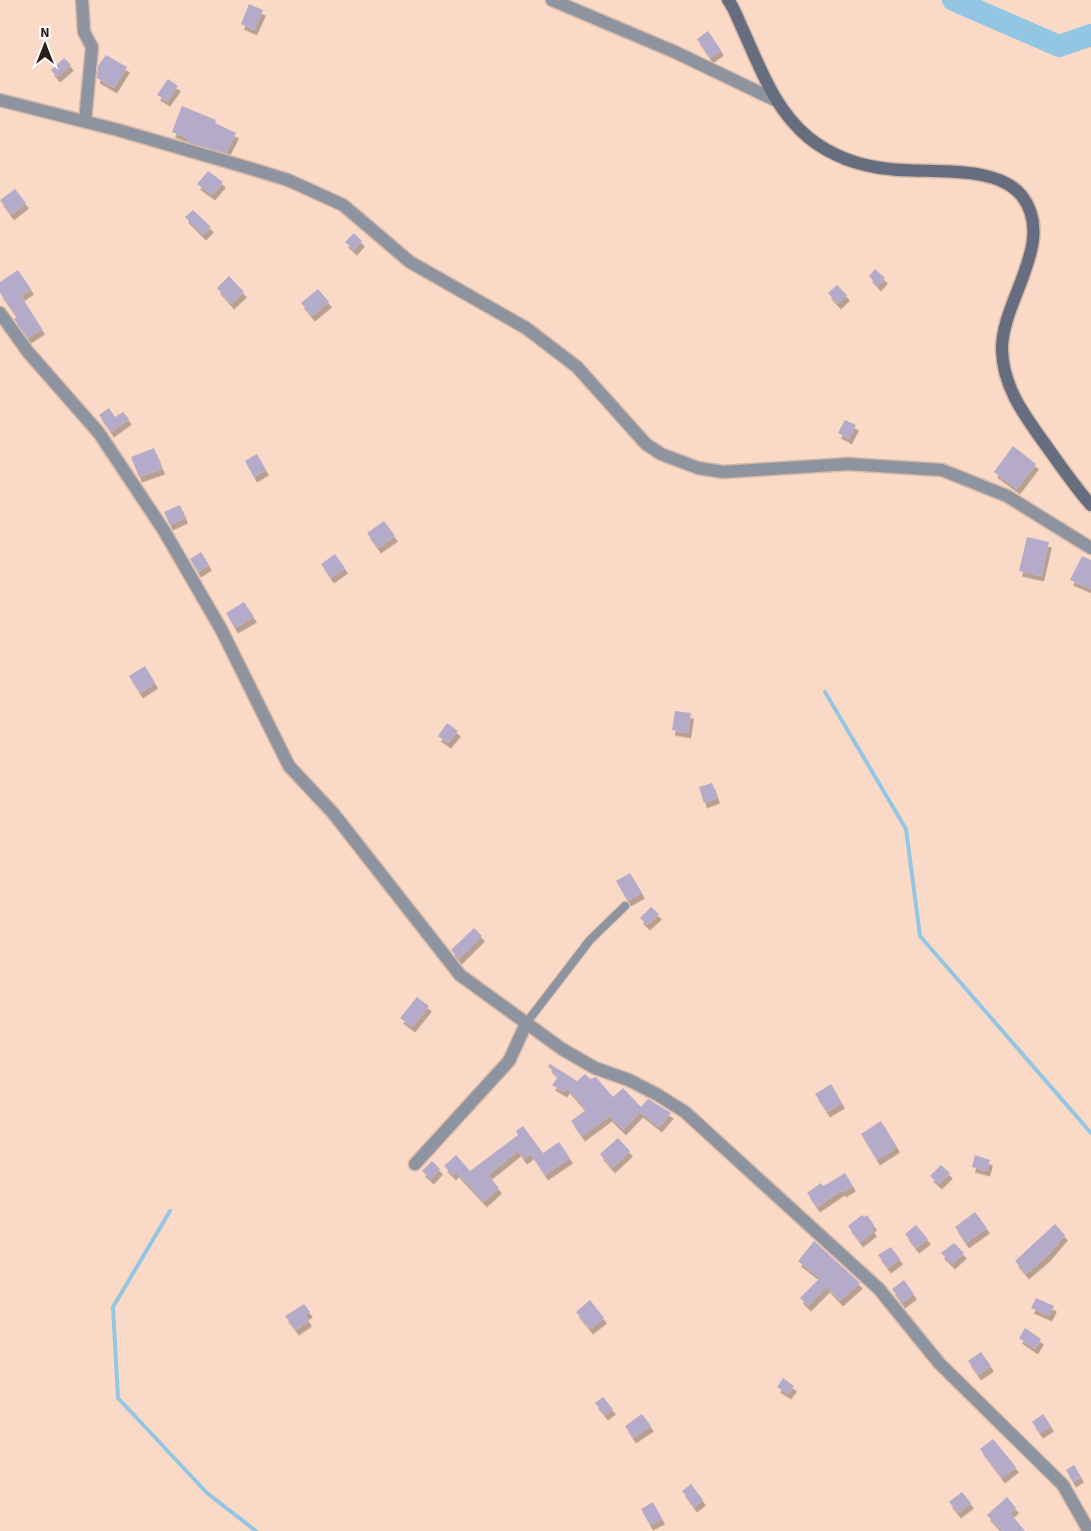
<svg xmlns="http://www.w3.org/2000/svg" width="1091" height="1531" font-family="'Source Sans 3',sans-serif">
<defs>
<filter id="shadow"><feDropShadow dx="3" dy="5.5" stdDeviation="0" flood-color="#0004"/></filter>
</defs>
<rect width="100%" height="100%" fill="#fadac7"/>
<g fill="none" stroke-linecap="round" stroke-linejoin="round">
<!-- stream -->
<g stroke="#93c6e3" stroke-width="4">
<polyline points="825,692 906,829 920,936 1091,1133"/>
<polyline points="170,1211 113,1307 118,1398 207,1493 256,1531"/>
</g>
<!-- river -->
<polyline stroke="#93c6e3" stroke-width="22" points="953,0 1059,46 1091,35"/>
</g>
<!-- building -->
<g fill="#b4abca" filter="url(#shadow)">
<polygon points="249,4 263,10 254,30 241,24"/>
<polygon points="708,31 721,50 710,58 697,39"/>
<polygon points="106,55 127,67 114,88 97,78 98,66"/>
<polygon points="64,58 71,65 57,77 51,70"/>
<polygon points="168,79 178,86 167,101 157,95"/>
<polygon points="182,106 216,120 215,123 236,133 226,153 188,142 186,141 187,138 172,132"/>
<polygon points="208,171 223,182 212,195 197,184"/>
<polygon points="15,189 26,203 11,215 0,200"/>
<polygon points="193,210 211,227 203,235 185,217"/>
<polygon points="354,233 362,241 354,250 345,242"/>
<polygon points="875,269 885,278 878,286 869,276"/>
<polygon points="18,270 31,289 21,296 42,329 28,338 14,319 17,317 0,293 0,282"/>
<polygon points="229,276 244,292 231,304 217,288"/>
<polygon points="837,285 847,295 838,304 828,293"/>
<polygon points="318,289 329,302 312,316 301,303"/>
<polygon points="109,408 115,417 123,412 129,419 111,432 99,415"/>
<polygon points="845,420 856,425 849,439 838,433"/>
<polygon points="1013,446 1036,464 1017,489 994,472"/>
<polygon points="154,448 162,469 139,477 131,457"/>
<polygon points="257,454 266,470 254,477 245,461"/>
<polygon points="180,505 185,518 170,525 164,512"/>
<polygon points="384,521 395,536 378,548 367,533"/>
<polygon points="1027,537 1049,542 1041,576 1019,571"/>
<polygon points="201,552 209,565 198,572 190,559"/>
<polygon points="335,554 345,568 331,578 321,564"/>
<polygon points="1082,556 1091,560 1091,589 1070,580"/>
<polygon points="244,602 254,617 235,628 226,613"/>
<polygon points="145,666 155,683 140,693 129,676"/>
<polygon points="675,711 691,713 688,733 672,730"/>
<polygon points="447,723 458,731 448,743 438,736"/>
<polygon points="712,783 717,798 704,803 699,787"/>
<polygon points="630,873 642,893 628,901 616,881"/>
<polygon points="651,907 659,914 647,925 640,918"/>
<polygon points="474,928 482,936 459,959 451,950"/>
<polygon points="417,997 429,1006 412,1027 400,1018"/>
<polygon points="550,1064 577,1081 585,1074 590,1079 596,1077 613,1097 623,1088 641,1107 648,1099 671,1113 659,1127 640,1112 623,1130 609,1116 582,1136 571,1121 586,1110 567,1088 564,1092 552,1085 558,1077 548,1066"/>
<polygon points="831,1084 842,1103 827,1112 815,1094"/>
<polygon points="881,1121 897,1147 877,1160 861,1134"/>
<polygon points="523,1126 543,1153 559,1142 570,1158 545,1175 531,1154 524,1159 518,1151 488,1175 499,1188 484,1202 456,1172 453,1175 444,1166 456,1155 470,1171 518,1135 516,1131"/>
<polygon points="618,1138 630,1151 612,1168 600,1154"/>
<polygon points="975,1155 990,1160 987,1171 972,1167"/>
<polygon points="432,1161 440,1169 431,1179 422,1171"/>
<polygon points="941,1165 950,1173 939,1184 930,1176"/>
<polygon points="845,1173 853,1186 843,1192 842,1190 817,1207 807,1193 821,1183 823,1186 827,1184"/>
<polygon points="975,1212 987,1228 966,1243 955,1227"/>
<polygon points="862,1215 864,1217 867,1215 874,1225 871,1227 874,1231 860,1242 848,1226"/>
<polygon points="1055,1224 1065,1235 1047,1256 1026,1274 1015,1261"/>
<polygon points="916,1225 928,1239 916,1248 905,1234"/>
<polygon points="814,1241 860,1283 840,1301 827,1287 808,1306 800,1298 820,1278 798,1261"/>
<polygon points="954,1243 964,1253 952,1264 941,1253"/>
<polygon points="891,1247 900,1259 888,1268 878,1255"/>
<polygon points="904,1280 914,1294 902,1303 892,1289"/>
<polygon points="1036,1298 1054,1306 1049,1316 1031,1308"/>
<polygon points="590,1300 604,1318 590,1329 576,1312"/>
<polygon points="304,1304 310,1312 305,1315 309,1321 296,1330 285,1316"/>
<polygon points="1025,1328 1041,1339 1035,1349 1019,1338"/>
<polygon points="981,1352 991,1366 978,1375 968,1361"/>
<polygon points="783,1378 794,1386 788,1394 777,1387"/>
<polygon points="603,1397 613,1409 605,1415 595,1403"/>
<polygon points="642,1414 651,1426 633,1438 625,1426"/>
<polygon points="1043,1414 1051,1426 1040,1433 1032,1422"/>
<polygon points="993,1439 1016,1467 1002,1478 980,1449"/>
<polygon points="1074,1465 1081,1477 1073,1482 1066,1470"/>
<polygon points="691,1484 703,1500 694,1507 682,1491"/>
<polygon points="962,1492 971,1503 958,1513 949,1502"/>
<polygon points="1007,1497 1016,1508 1010,1513 1025,1531 1002,1531 987,1515"/>
<polygon points="653,1502 662,1519 650,1525 641,1509"/>
</g>
<g fill="none" stroke-linecap="round" stroke-linejoin="round">
<defs>
<polyline id="service" points="527,1022 590,940 625,906"/>
<g id="minor">
<polyline points="82,0 84,32 92,47 85,121"/>
<polyline points="552,0 675,52 775,100"/>
<polyline points="415,1164 509,1061 527,1022"/>
</g>
<g id="tertiary">
<polyline points="0,100 118,130 249,168 288,180 343,205 410,262 526,328 577,367 646,444 661,454 698,468 723,472 848,464 942,470 1007,496 1091,548"/>
<polyline points="0,313 28,352 99,433 163,529 221,629 289,766 333,813 460,975 562,1049 595,1068 629,1080 658,1095 685,1112 879,1289 939,1363 1063,1485 1089,1531"/>
</g>
<path id="secondary" d="M728 0C735 9 738 20 743 30 761 70 775 110 809 138 833 157 859 166 889 169 927 174 996 163 1022 196 1057 242 1001 301 1002 350 1003 390 1028 420 1050 451 1063 469 1076 488 1091 505"/>
</defs>
<!-- service casing -->
<use href="#service" stroke="#d5b8a7" stroke-width="10"/>
<!-- minor casing -->
<use href="#minor" stroke="#d5b8a7" stroke-width="15"/>
<!-- tertiary casing -->
<use href="#tertiary" stroke="#d5b8a7" stroke-width="15"/>
<!-- secondary casing -->
<use href="#secondary" stroke="#d5b8a7" stroke-width="15"/>
<!-- service -->
<use href="#service" stroke="#8d939f" stroke-width="8"/>
<!-- minor -->
<use href="#minor" stroke="#8d939f" stroke-width="12"/>
<!-- tertiary -->
<use href="#tertiary" stroke="#8d939f" stroke-width="12"/>
<!-- secondary -->
<use href="#secondary" stroke="#656d7f" stroke-width="12"/>
</g>
<!-- north arrow -->
<g transform="translate(45 45)" stroke="#ffffff" stroke-width="4" paint-order="stroke">
<path d="M0-4L9 19L0 12L-9 19Z" fill="#2a1e17"/>
<text y="-8" font-size="14" font-weight="bold" text-anchor="middle" fill="#2a1e17">N</text>
</g>
</svg>
